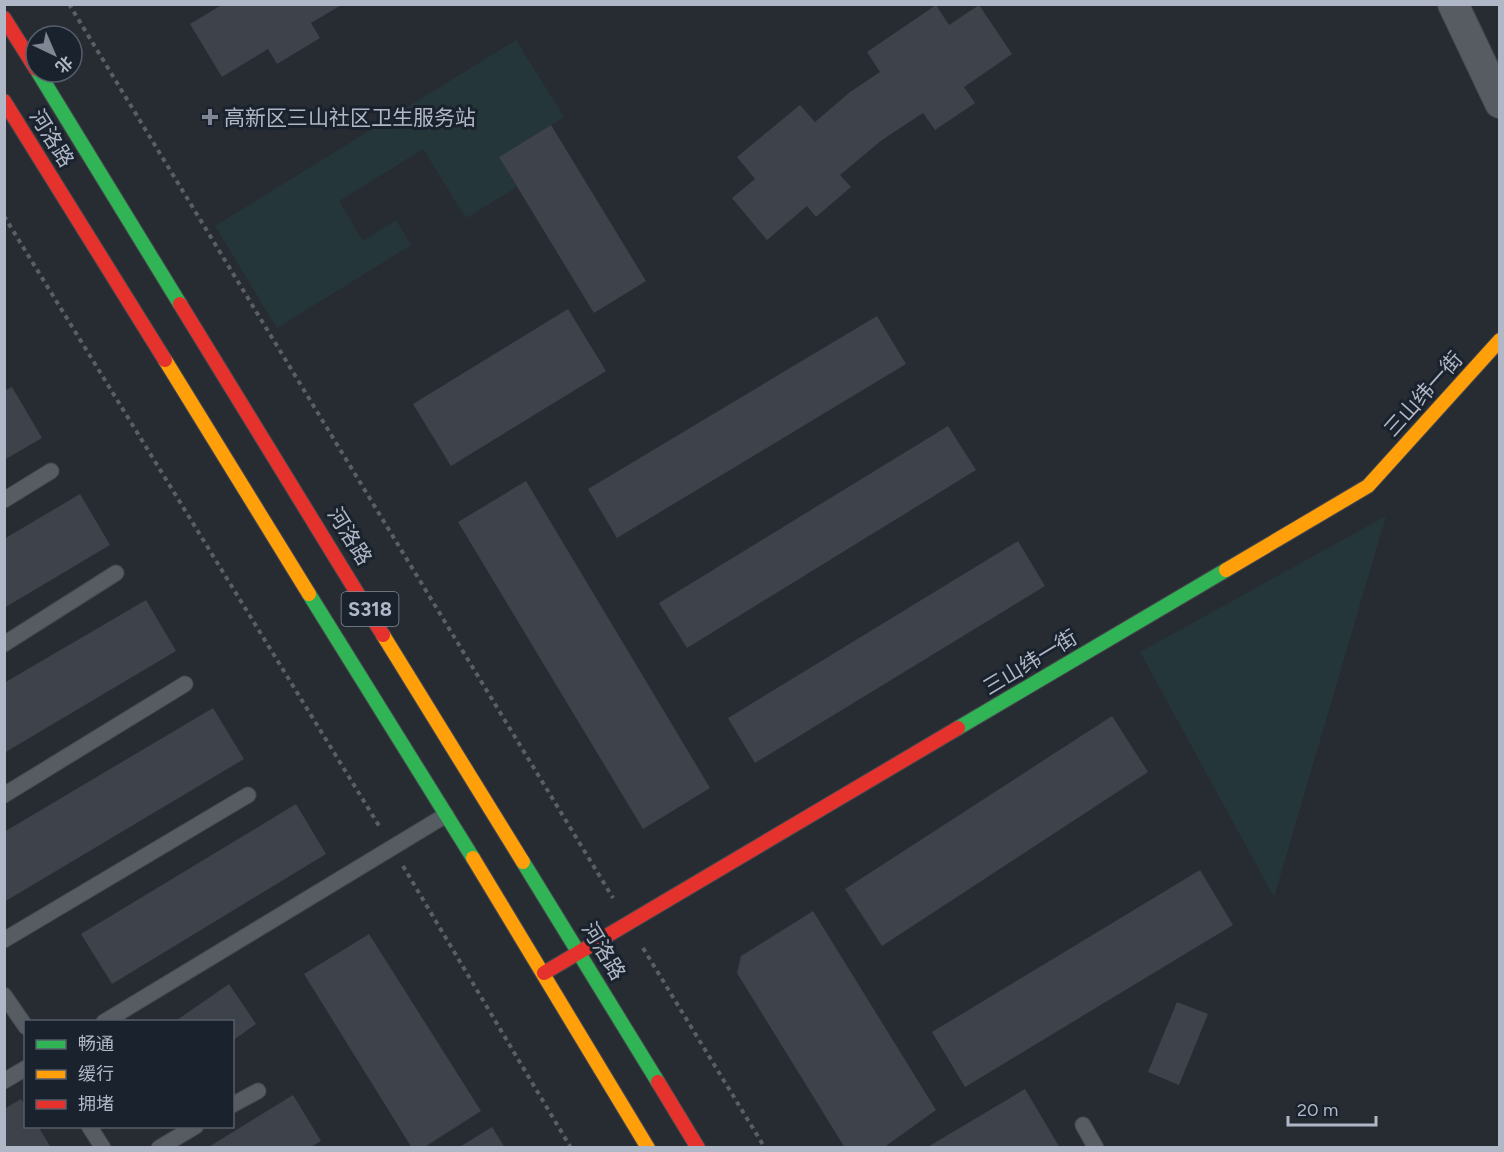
<svg xmlns="http://www.w3.org/2000/svg" width="1504" height="1152" font-family="Figtree,'Noto Sans SC',sans-serif">
<rect width="100%" height="100%" fill="#272c33"/>
<!-- green -->
<g fill="#243639">
<polygon points="516,40 564,117 499,157 517,187 466,218 423,149 339,201 363,241 396,220 411,245 277,328 215,226"/>
<polygon points="1386,516 1274,897 1140,652"/>
</g>
<!-- building -->
<g fill="#3e424a">
<polygon points="223,4 343,4 311,23 320,38 277,64 268,49 222,77 190,24"/>
<polygon points="936,5 949,25 979,5 1012,54 964,87 975,103 935,130 923,113 882,140 840,175 851,187 816,217 807,206 767,240 732,198 755,179 737,157 800,105 815,122 850,92 880,72 867,52"/>
<polygon points="551,125 646,281 594,313 499,157"/>
<polygon points="568,309 606,371 451,466 413,404"/>
<polygon points="877,316 906,364 617,538 588,489"/>
<polygon points="12,387 42,438 4,460 4,391"/>
<polygon points="948,426 976,470 687,648 659,603"/>
<polygon points="526,481 710,788 643,829 458,522"/>
<polygon points="80,494 110,545 4,608 4,539"/>
<polygon points="1018,541 1045,586 755,763 728,718"/>
<polygon points="146,600 176,651 4,753 4,683"/>
<polygon points="213,708 244,759 4,902 4,832"/>
<polygon points="1112,716 1148,772 882,946 845,889"/>
<polygon points="296,804 326,854 112,984 81,934"/>
<polygon points="1200,870 1233,925 965,1087 932,1032"/>
<polygon points="813,911 936,1110 883,1148 845,1148 737,973 741,956"/>
<polygon points="369,934 481,1111 423,1148 412,1148 304,974"/>
<polygon points="229,984 256,1024 232,1041 232,1022 174,1022"/>
<polygon points="1177,1002 1208,1014 1179,1085 1148,1072"/>
<polygon points="1025,1089 1060,1148 926,1148"/>
<polygon points="293,1095 321,1141 309,1148 207,1148"/>
<polygon points="21,1099 26,1107 26,1126 38,1126 51,1148 4,1148 4,1109"/>
<polygon points="492,1127 505,1148 458,1148"/>
</g>
<g fill="none" stroke-linecap="round" stroke-linejoin="round">
<defs>
<g id="lane">
<polyline points="4,500 51,471"/>
<polyline points="4,644 116,573"/>
<polyline points="4,795 185,684"/>
<polyline points="4,940 248,795"/>
<polyline points="4,995 26,1027"/>
<polyline points="104,1022 446,815"/>
<polyline points="4,1081 26,1068"/>
<polyline points="232,1105 258,1091"/>
<polyline points="1083,1125 1096,1148"/>
<polyline points="89,1126 103,1148"/>
<polyline points="159,1148 196,1126"/>
</g>
<polyline id="street" points="1453,4 1500,103"/>
<g id="fast">
<polyline points="38,72 180,304"/>
<polyline points="309,594 473,858"/>
<polyline points="958,728 1226,570"/>
<polyline points="523,862 658,1082"/>
</g>
<g id="slow">
<polyline points="165,360 309,594"/>
<polyline points="1226,570 1368,486 1500,340"/>
<polyline points="383,635 523,862"/>
<polyline points="473,858 648,1148"/>
</g>
<g id="jam">
<polyline points="4,18 36,69"/>
<polyline points="4,101 165,360"/>
<polyline points="180,304 383,635"/>
<polyline points="544,973 958,728"/>
<polyline points="658,1082 698,1148"/>
</g>
</defs>
<!-- lane casing -->
<use href="#lane" stroke="#45484e" stroke-width="17"/>
<!-- street casing -->
<use href="#street" stroke="#45484e" stroke-width="32"/>
<!-- fast casing -->
<use href="#fast" stroke="#45484e" stroke-width="16"/>
<!-- slow casing -->
<use href="#slow" stroke="#45484e" stroke-width="16"/>
<!-- jam casing -->
<use href="#jam" stroke="#45484e" stroke-width="16"/>
<!-- path -->
<g stroke="#5a5e66" stroke-width="4" stroke-dasharray="4.5 4.5" stroke-linecap="butt">
<polyline points="69,4 613,898"/>
<polyline points="4,216 381,829"/>
<polyline points="403,866 571,1148"/>
<polyline points="643,948 765,1148"/>
</g>
<!-- lane -->
<use href="#lane" stroke="#575b62" stroke-width="15"/>
<!-- street -->
<use href="#street" stroke="#575b62" stroke-width="30"/>
<!-- fast -->
<use href="#fast" stroke="#30b455" stroke-width="14"/>
<!-- slow -->
<use href="#slow" stroke="#ff9f0a" stroke-width="14"/>
<!-- jam -->
<use href="#jam" stroke="#e5322d" stroke-width="14"/>
</g>
<!-- markers -->
<path fill="#808693" stroke="#1a222e" stroke-width="2" d="M207 108h6v6h6v6h-6v6h-6v-6h-6v-6h6z"/>
<g text-anchor="middle" dominant-baseline="central" stroke-width="6" stroke-linejoin="round" paint-order="stroke">
<!-- shield labels -->
<rect fill="#1a222e" stroke="#838a98" stroke-width="1.5" x="341.5" y="592" width="57" height="34" rx="4.5"/>
<g font-size="20" font-weight="bold" fill="#b0b7c6">
<text x="370" y="609">S318</text>
</g>
<!-- poi labels -->
<g font-size="21" fill="#b0b7c6" stroke="#1a222e" text-anchor="start">
<text x="224" y="117">高新区三山社区卫生服务站</text>
</g>
<!-- street labels -->
<g font-size="21" fill="#b0b7c6" stroke="#1a222e">
<text transform="translate(52 138) rotate(58)">河洛路</text>
<text transform="translate(1423 394) rotate(-48)">三山纬一街</text>
<text transform="translate(350 536) rotate(58)">河洛路</text>
<text transform="translate(1030 662) rotate(-31)">三山纬一街</text>
<text transform="translate(604 951) rotate(59)">河洛路</text>
</g>
</g>
<!-- border -->
<rect width="1504" height="1152" fill="none" stroke="#b0b7c6" stroke-width="12"/>
<!-- legend -->
<rect x="24" y="1020" width="210" height="108" fill="#1a222e" stroke="#565e6b" stroke-width="1.5"/>
<rect x="36" y="1040" width="30" height="9" fill="#30b455" stroke="#565e6b" stroke-width="1.5"/>
<text x="78" y="1050" font-size="18" fill="#b0b7c6">畅通</text>
<rect x="36" y="1070" width="30" height="9" fill="#ff9f0a" stroke="#565e6b" stroke-width="1.5"/>
<text x="78" y="1080" font-size="18" fill="#b0b7c6">缓行</text>
<rect x="36" y="1100" width="30" height="9" fill="#e5322d" stroke="#565e6b" stroke-width="1.5"/>
<text x="78" y="1110" font-size="18" fill="#b0b7c6">拥堵</text>
<!-- north arrow -->
<g transform="translate(54 54) rotate(136)"><circle r="28" fill="#1a222e" stroke="#565e6b" stroke-width="1.5"/>
<path d="M0-4.5L10 22L0 15L-10 22Z" fill="#808693"/>
<text y="-9" font-size="16" font-weight="bold" text-anchor="middle" fill="#b0b7c6">北</text>
</g>
<!-- scale -->
<path d="M1288 1116v9h88v-9" fill="none" stroke="#b0b7c6" stroke-width="3"/>
<text x="1297" y="1116" font-size="18" fill="#b0b7c6" stroke="#1a222e" stroke-width="4.5" paint-order="stroke">20 m</text>
</svg>
